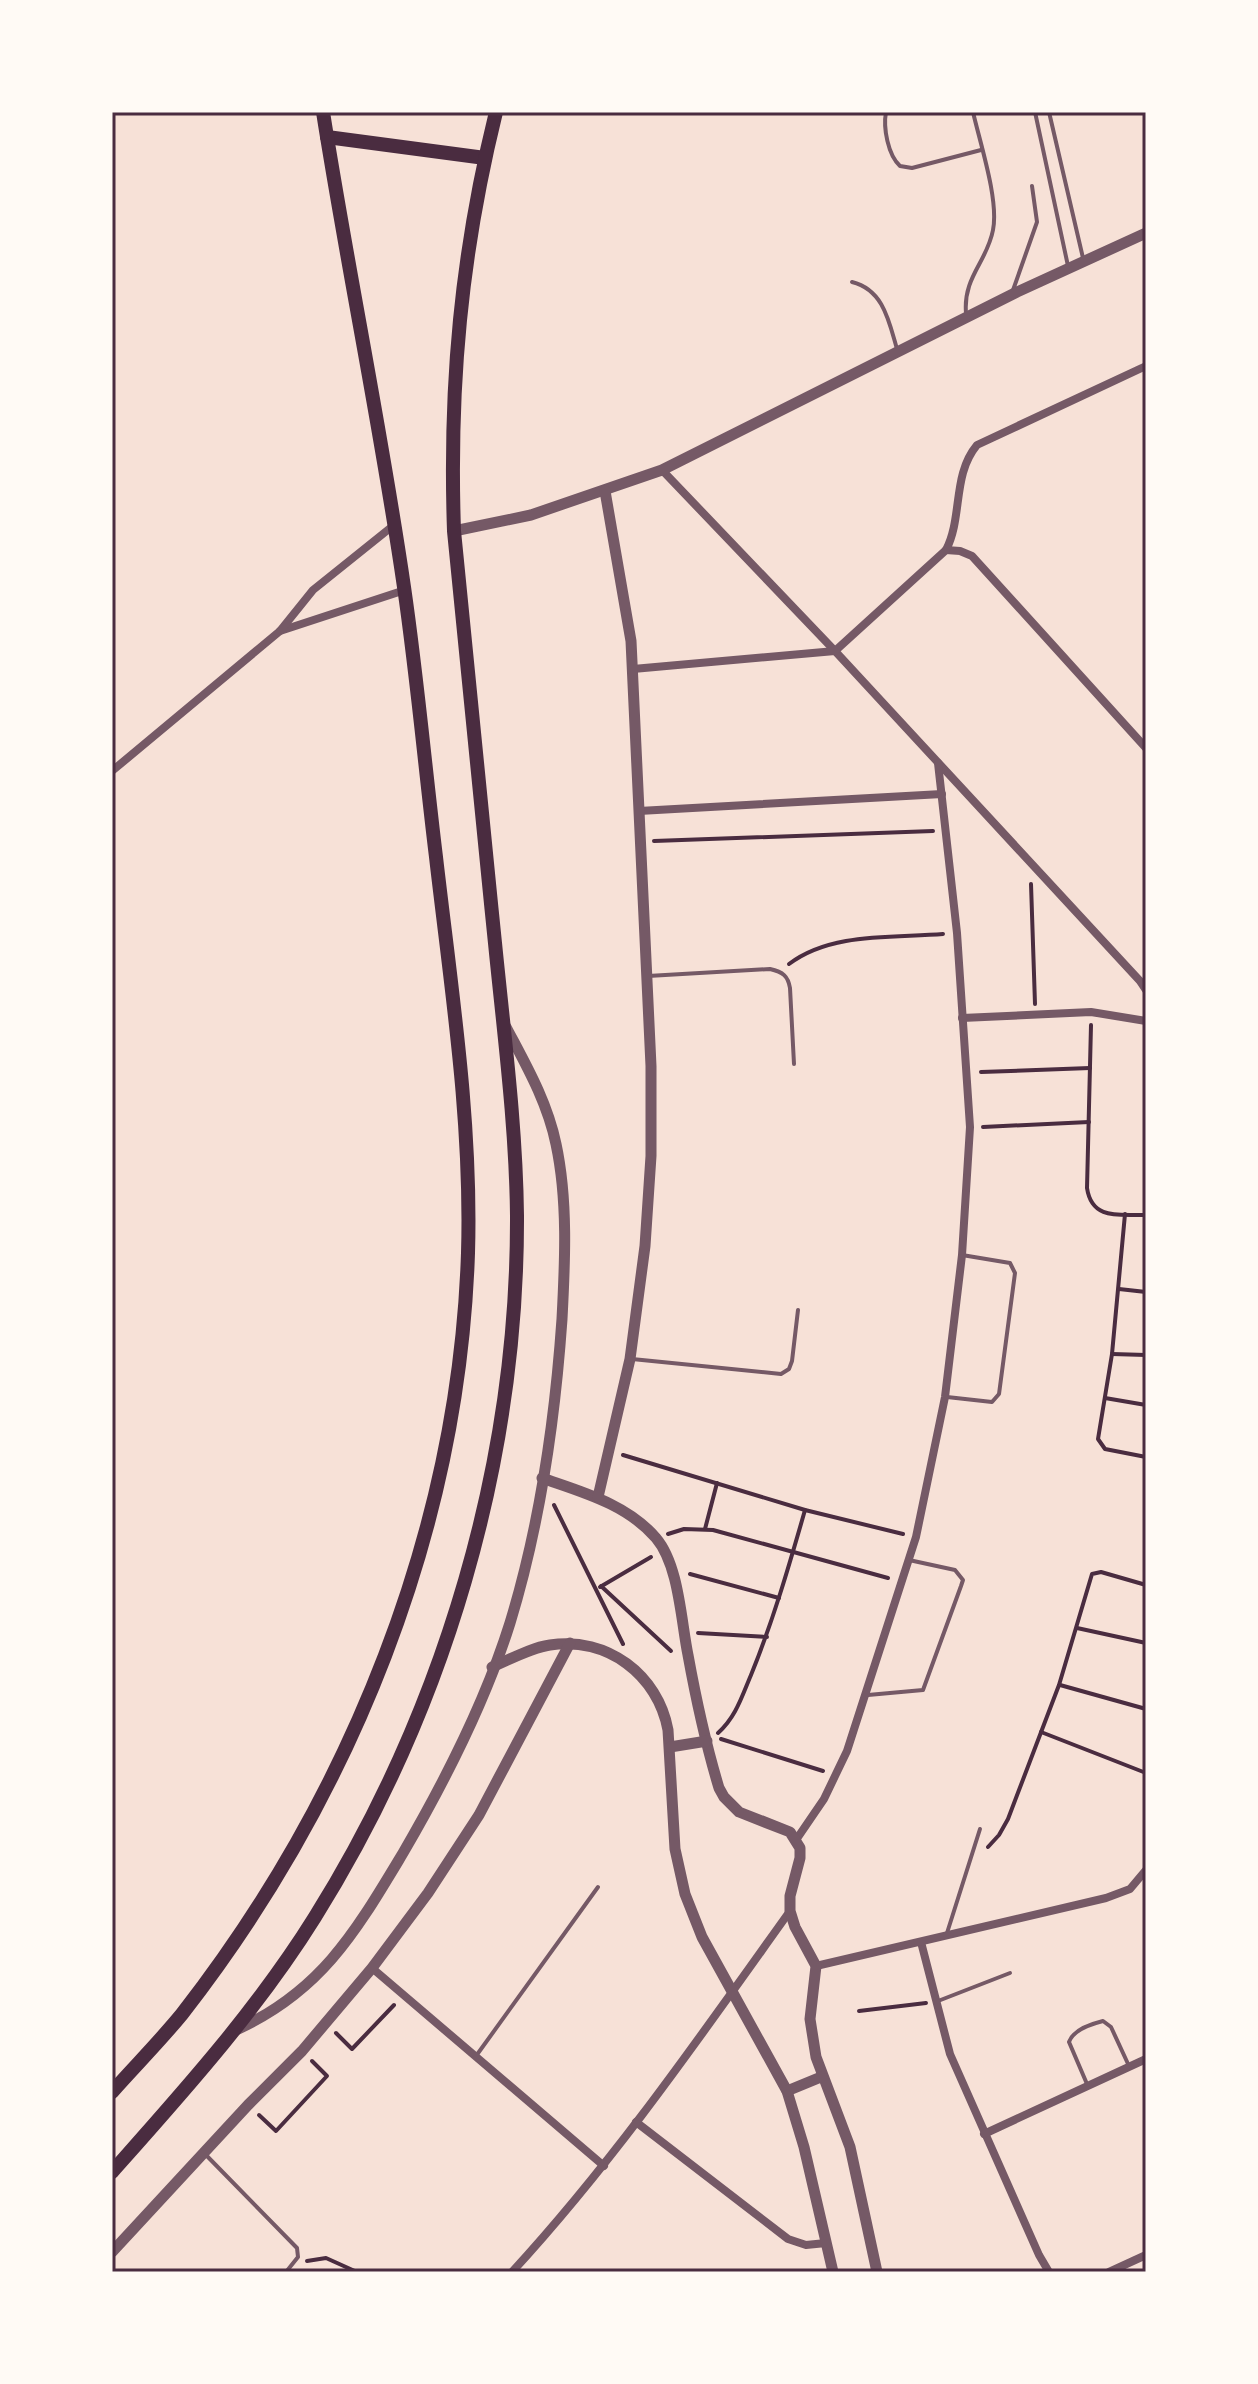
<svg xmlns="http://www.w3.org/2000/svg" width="1258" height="2384" font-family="Poppins,sans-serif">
<rect width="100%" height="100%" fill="#f7e1d7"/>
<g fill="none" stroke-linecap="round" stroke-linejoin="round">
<!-- path -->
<g stroke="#4a2c40" stroke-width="4">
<polyline points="654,841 933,831"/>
<polyline points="1031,884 1035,1004"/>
<path d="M789 964C831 932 893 938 943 934"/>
<path d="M1091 1025 1087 1188C1092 1221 1120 1214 1146 1215"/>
<polyline points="981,1072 1090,1068"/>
<polyline points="983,1127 1089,1122"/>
<polyline points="1125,1214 1112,1354 1098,1439 1105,1449 1146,1457"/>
<polyline points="1119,1289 1146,1292"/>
<polyline points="1112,1354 1146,1355"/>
<polyline points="1105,1398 1146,1405"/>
<polyline points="623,1455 805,1510 903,1534"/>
<polyline points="554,1505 623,1644"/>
<polyline points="705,1529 717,1483"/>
<polyline points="668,1534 684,1529 713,1530 888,1578"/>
<polyline points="690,1574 779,1598"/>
<polyline points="601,1586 671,1651"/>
<polyline points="600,1587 651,1557"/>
<polyline points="1077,1628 1146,1643"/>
<polyline points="698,1633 767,1637"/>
<polyline points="1060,1685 1146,1709"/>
<polyline points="1041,1732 1146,1773"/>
<path d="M718 1733C736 1717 742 1696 751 1675 773 1621 789 1566 805 1510"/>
<polyline points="721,1739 823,1771"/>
<polyline points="988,1847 999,1835 1008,1819 1059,1685 1092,1574 1101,1572 1146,1585"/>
<polyline points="859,2011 926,2003"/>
<polyline points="336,2033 352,2049 394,2005"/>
<polyline points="259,2115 276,2131 327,2076 312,2061"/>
<polyline points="307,2261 326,2258 357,2272"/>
</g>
<!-- service -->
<g stroke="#755966" stroke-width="4">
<path d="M886 112C883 128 888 155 900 166L912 168 981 150"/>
<polyline points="1035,112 1068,266"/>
<polyline points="1049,112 1083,258"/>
<path d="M852 282C884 290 889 322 897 349"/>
<polyline points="1012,293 1037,222 1032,186"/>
<path d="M966 313C963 277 987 262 993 230 999 200 980 143 973 112"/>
<path d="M648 976 770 969C783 972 788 976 790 988L794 1064"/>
<polyline points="632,1359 781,1374 789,1369 792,1361 798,1310"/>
<polyline points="947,1397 992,1402 999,1394 1015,1273 1010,1263 962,1255"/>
<polyline points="868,1695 923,1690 961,1586 963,1580 955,1570 909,1560"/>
<polyline points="947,1933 980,1829"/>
<polyline points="938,2001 1010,1973"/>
<polyline points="476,2056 598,1887"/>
<path d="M1087 2084 1069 2042C1073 2030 1091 2024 1103 2021L1111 2027 1129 2066"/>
<polyline points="205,2154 297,2248 298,2257 286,2272"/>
</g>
<!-- minor -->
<g stroke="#755966" stroke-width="8">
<polyline points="662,470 835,651 1140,981 1146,990"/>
<polyline points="946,550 960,551 972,556 1146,748"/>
<polyline points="280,631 405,590"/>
<path d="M633 669 835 651 946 550C963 517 952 475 977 445L1146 366"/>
<polyline points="112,771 280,631 313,590 394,525"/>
<polyline points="639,811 942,794"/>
<polyline points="962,1018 1091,1012 1146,1021"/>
<polyline points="796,1840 824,1799 847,1751 916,1537 945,1397 962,1255 970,1127 957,933 938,763"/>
<polyline points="921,1942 950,2054 1039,2255 1049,2272"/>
<polyline points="816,1966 1106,1898 1130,1889 1146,1870"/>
<polyline points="372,1968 604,2166"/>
<polyline points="636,2122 788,2239 806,2245 826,2243"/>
<polyline points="984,2134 1146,2059"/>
<path d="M512 2272C615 2160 702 2034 790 1911"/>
<polyline points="1109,2272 1146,2255"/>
</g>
<!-- tertiary -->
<g stroke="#755966" stroke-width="11">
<polyline points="454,531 531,515 662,470 1017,292 1146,233"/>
<path d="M542 1478C582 1492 627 1504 656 1538 679 1565 681 1621 688 1655 696 1699 706 1745 719 1788L724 1797 739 1812 790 1832 800 1848V1858L790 1896V1911L795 1927 816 1966 810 2019 816 2057 850 2147 877 2272"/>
<polyline points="598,1497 630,1359 645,1246 651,1156 651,1066 631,641 605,491"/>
<path d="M492 1667C511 1659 530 1648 550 1645 607 1636 658 1675 668 1730L675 1849 685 1894 702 1937 787 2091 804 2147 833 2272"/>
<polyline points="670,1747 707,1741"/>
<path d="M236 2030C322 1991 356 1931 403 1853 445 1781 485 1703 510 1623 540 1525 555 1420 562 1319 565 1262 568 1200 556 1144 547 1101 526 1065 506 1027"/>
<polyline points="787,2091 821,2077"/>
<polyline points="112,2252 248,2105 302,2051 372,1968 428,1893 479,1815 570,1643"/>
</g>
<!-- primary -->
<g stroke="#4a2c40" stroke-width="14">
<polyline points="327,137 485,158"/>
<path d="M112 2092C135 2066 160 2041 182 2014 351 1797 459 1529 468 1253 472 1120 451 988 436 857 425 767 417 676 404 587 381 428 348 271 323 112"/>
<path d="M112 2172C184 2091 257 2010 315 1917 445 1709 518 1461 517 1215 516 1125 504 1034 495 943 481 806 468 669 454 531 449 385 461 254 496 112"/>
</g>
</g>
<!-- border -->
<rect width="1258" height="2384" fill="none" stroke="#fffaf5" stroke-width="228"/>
<rect x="114" y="114" width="1030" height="2156" fill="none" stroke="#4a2c40" stroke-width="3"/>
</svg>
